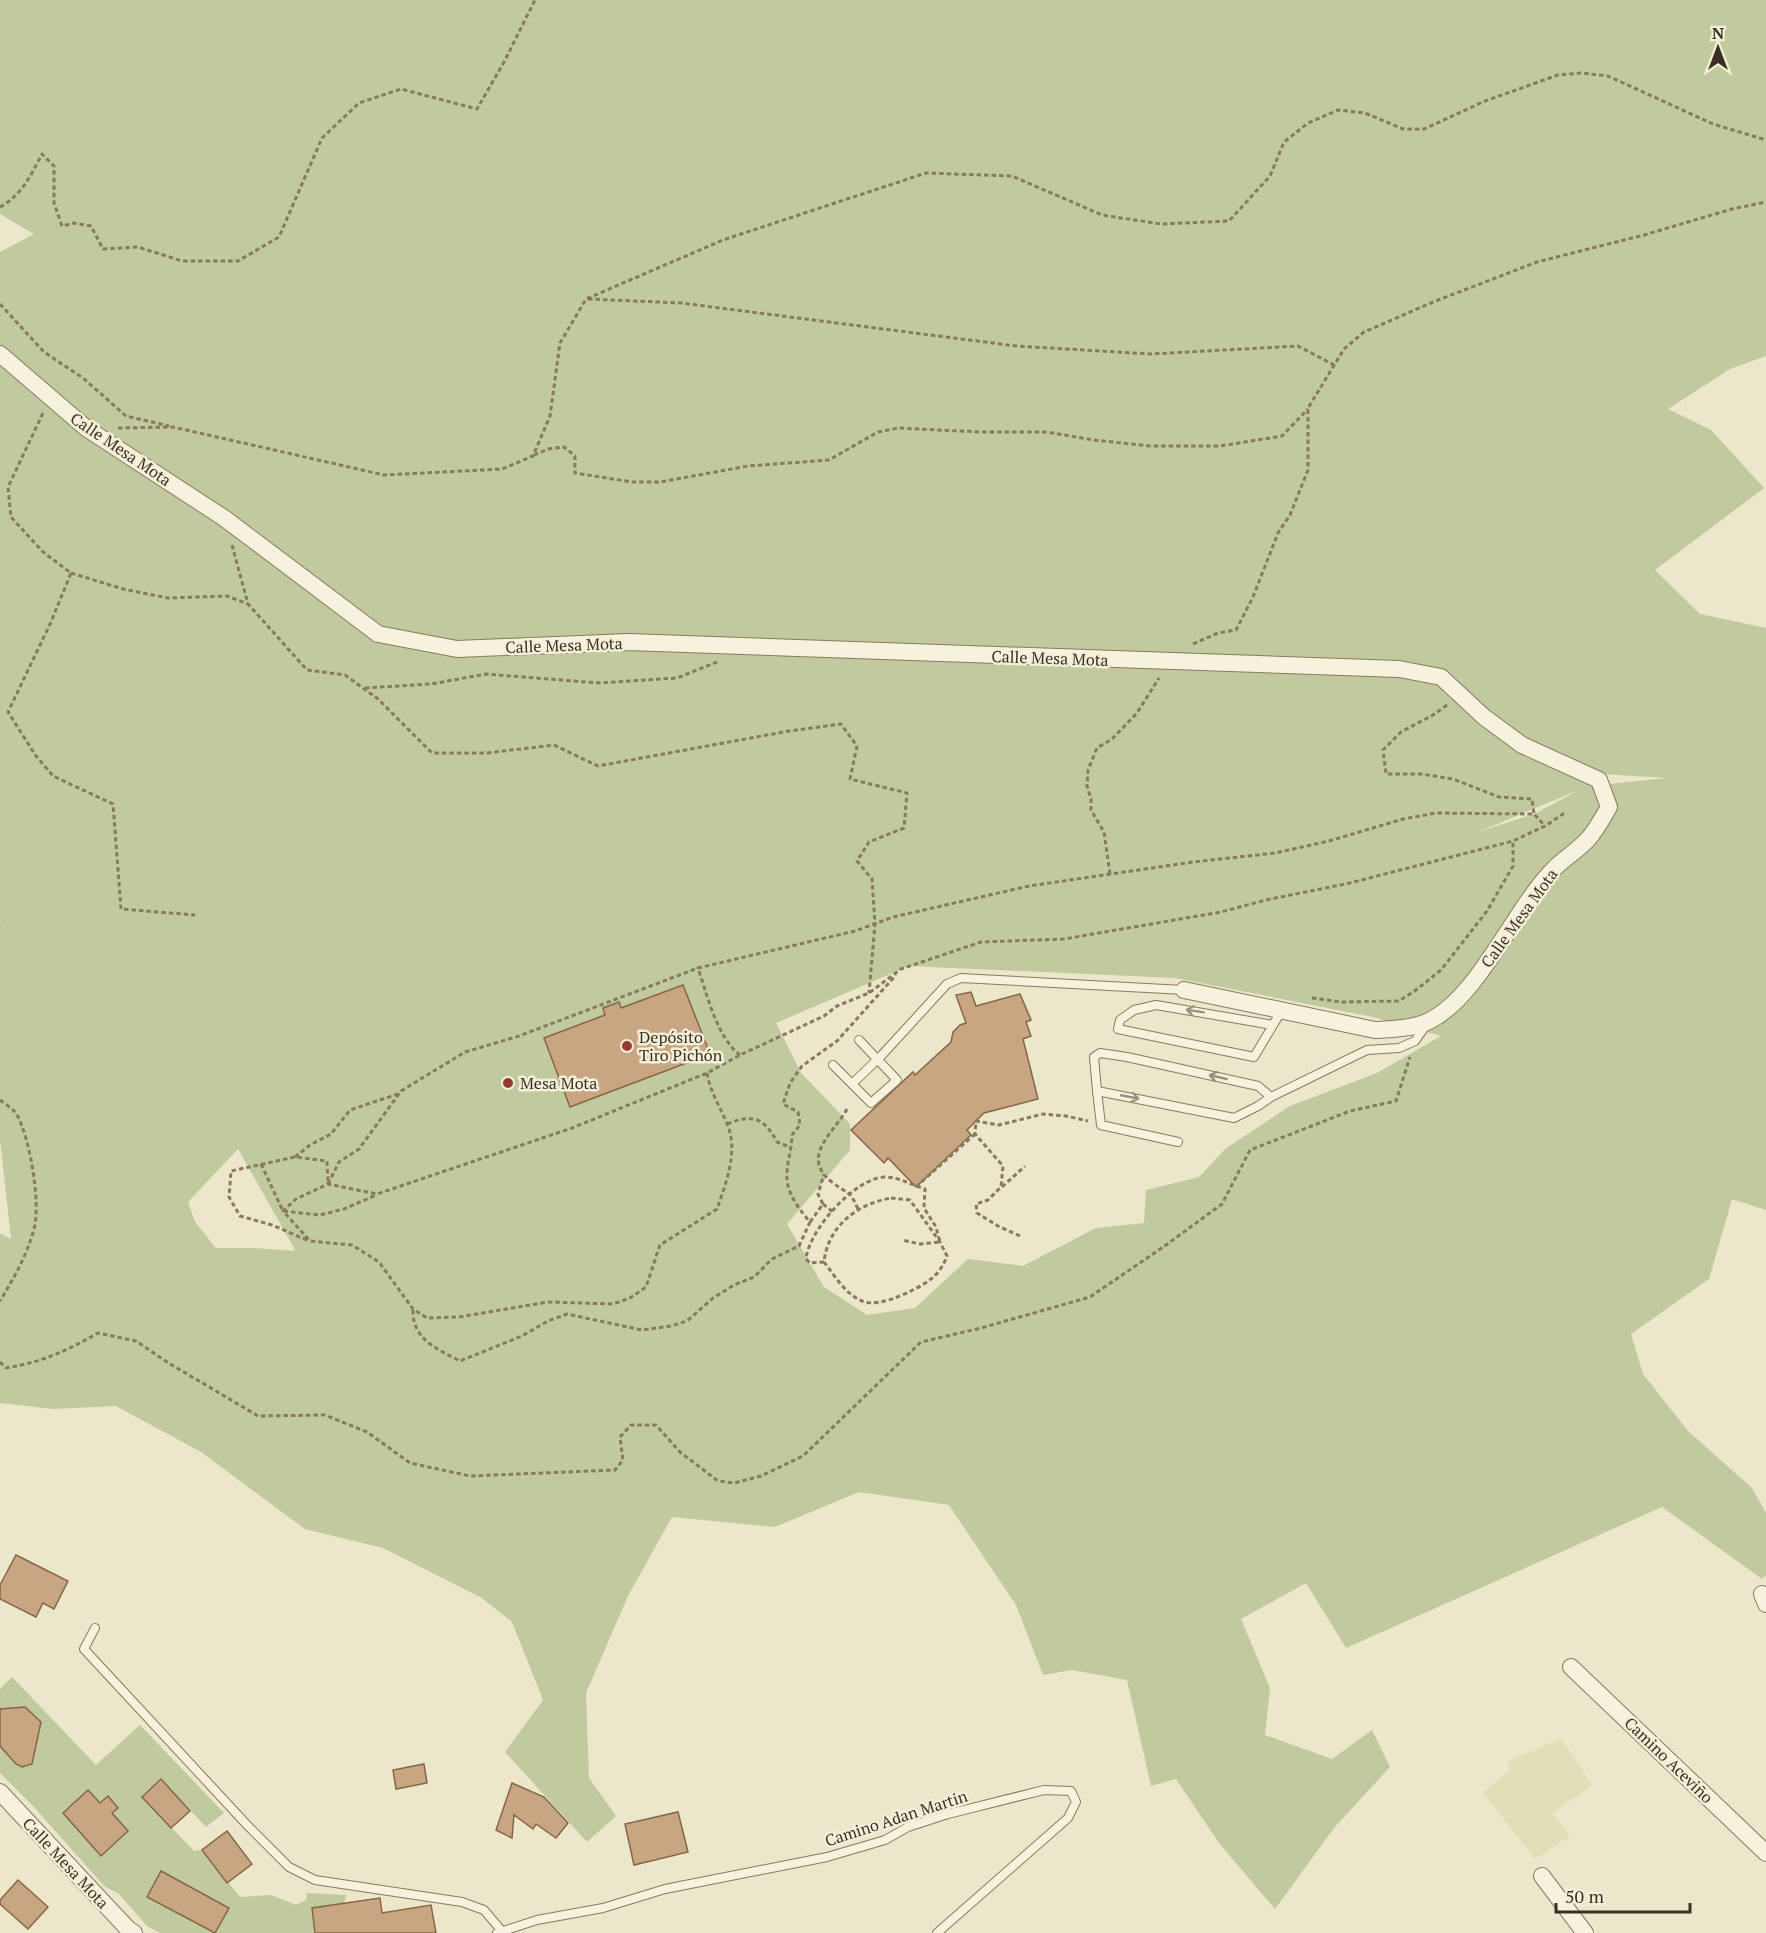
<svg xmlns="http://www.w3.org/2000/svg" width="1766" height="1933" font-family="'PT Serif',serif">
<rect width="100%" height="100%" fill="#ece6ca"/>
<!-- farmland -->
<polygon fill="#e2dfb8" points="1561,1739 1593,1785 1553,1813 1570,1836 1535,1859 1483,1793 1511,1768 1507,1761"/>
<!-- green -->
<g fill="#c1ca9e" fill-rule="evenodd">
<path d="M0 0H1766V356L1730 369 1668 409 1711 430 1764 488 1655 570 1700 614 1766 628V1210L1732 1199 1709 1279 1631 1334 1643 1374 1688 1431 1752 1488 1766 1513V1575L1762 1579 1662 1507 1346 1648 1306 1583 1241 1619 1270 1688 1265 1735 1332 1759 1372 1730 1390 1767 1334 1828 1275 1909 1219 1843 1176 1779 1151 1786 1127 1680 1072 1670 1043 1675 1016 1605 949 1505 859 1492 775 1527 672 1517 628 1596 586 1693 589 1778 616 1816 587 1842 505 1752 543 1700 512 1622 482 1598 383 1548 305 1529 201 1452 116 1406 53 1409 0 1403V1233L11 1239 0 1139V922H2L0 921V252L34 234 0 214ZM1585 773 1666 778H1667L1589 786ZM1579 790 1534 814 1478 832ZM909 966 1175 978 1373 1017 1441 1036 1377 1073 1290 1106 1225 1149 1199 1177 1146 1190 1144 1223 1096 1228 1023 1266 968 1259 915 1308 867 1315 824 1287 787 1224 850 1150V1124L801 1073 776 1023ZM238 1149 295 1250V1251L255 1248H216L195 1222 188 1202Z"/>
<polygon points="12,1677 96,1765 140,1725 224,1813 206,1827 161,1779 142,1797 194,1851 202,1850 240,1897 271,1895 296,1905 306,1900 307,1893 346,1895 344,1904 312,1909 315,1933 160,1933 147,1926 119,1894 104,1886 34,1807 0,1773 0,1689"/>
</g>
<!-- building -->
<g fill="#c8a682" stroke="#866646" stroke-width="1.5">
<polygon points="683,985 710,1054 570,1107 544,1038 605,1015 603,1008 619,1002 621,1008"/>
<polygon points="971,992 976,1006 1020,994 1031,1020 1026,1022 1031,1036 1023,1039 1038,1099 984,1113 967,1130 971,1135 916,1187 888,1158 884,1163 851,1130 913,1072 915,1075 951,1042 953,1032 960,1025 966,1023 956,995"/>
<polygon points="16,1555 68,1581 54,1609 43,1603 36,1617 0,1599 0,1585"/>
<polygon points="25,1707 41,1722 32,1764 22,1767 16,1764 0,1746 0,1709"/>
<polygon points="424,1764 427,1783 396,1789 393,1770"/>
<polygon points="161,1779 190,1811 171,1828 142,1797"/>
<polygon points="512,1783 544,1797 568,1823 556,1838 536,1824 533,1829 514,1815 512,1838 496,1830"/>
<polygon points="88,1790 100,1803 108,1796 118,1808 112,1813 128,1831 101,1856 63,1813"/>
<polygon points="678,1812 688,1852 634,1865 625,1824"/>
<polygon points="227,1831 252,1864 227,1883 202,1850"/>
<polygon points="161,1871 229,1908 215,1933 147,1897"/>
<polygon points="18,1880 48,1907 28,1929 0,1904 0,1900"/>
<polygon points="380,1898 382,1913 431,1905 436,1933 315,1933 312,1908"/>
</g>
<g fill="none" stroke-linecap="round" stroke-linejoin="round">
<defs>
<g id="lane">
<polyline points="1273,1025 1156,1005 1134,1010 1120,1020 1118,1029 1254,1057 1282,1010"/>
<polyline points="833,1065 871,1103 897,1080 859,1040"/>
<polyline points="852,1084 882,1055 947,984 961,978 1184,990"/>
<polyline points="1097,1091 1101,1125 1178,1142"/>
<polyline points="1271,1097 1258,1086 1127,1057 1100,1053 1094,1057 1097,1091 1234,1118 1258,1106 1271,1097 1367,1050 1399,1048 1415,1041 1427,1024"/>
<polyline points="95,1628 84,1649 248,1826 289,1867 315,1880 462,1902 484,1910 501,1930"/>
<polyline points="497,1933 537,1920 603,1908 665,1889 827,1857 885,1840 908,1827 948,1814 1044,1790 1071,1791 1076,1802 1068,1818 937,1933"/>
</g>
<g id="street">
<path d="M0 354 86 428 224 518 378 634 457 649 628 642 1399 669 1441 677 1484 717 1522 745 1599 780 1609 807C1603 817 1597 829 1589 838 1578 851 1562 859 1551 872 1513 912 1478 997 1429 1021 1412 1029 1393 1029 1375 1030L1184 990"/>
<polyline points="1762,1594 1766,1604"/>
<polyline points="1571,1667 1766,1853"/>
<polyline points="0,1792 128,1929 134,1933"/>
<polyline points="1542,1876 1585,1933"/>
</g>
</defs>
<!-- lane casing -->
<use href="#lane" stroke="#88795f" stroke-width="10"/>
<!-- street casing -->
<use href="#street" stroke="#88795f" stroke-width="18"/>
<!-- path -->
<g stroke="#88795f" stroke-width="3" stroke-dasharray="4.5 3" stroke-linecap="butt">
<path d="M0 207C22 195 31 175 42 154L54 166V203L62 226 74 223 91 226 103 249 138 247 182 261H238L279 237 322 138 359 103 401 89 477 109 504 62 535 0"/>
<polyline points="588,299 681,303 1016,346 1151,354 1298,346 1334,365"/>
<polyline points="0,304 44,352 83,378 126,416 169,426"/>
<polyline points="43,413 8,487 11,517 43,552 71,573 51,622 8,712 36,756 53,776 113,804 121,909 195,915"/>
<polyline points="118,428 173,427 384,475 502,469 533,456 550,416 560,343 586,299 723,240 926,173 1012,176 1102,215 1161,224 1229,221 1270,176 1284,142 1308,123 1338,110 1365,113 1403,129 1424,129 1485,101 1558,75 1581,73 1608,76 1713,124 1766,140"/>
<polyline points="534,455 548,449 564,447 575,456 575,473 632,482 660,482 748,466 829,460 878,432 898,428 980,432 1046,432 1094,440 1150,446 1220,446 1282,436 1308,409"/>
<polyline points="232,545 248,604 307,670 345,675 378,699 432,753 487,753 554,745 598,766 789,731 841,724 857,746 850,779 907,793 904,828 869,842 857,861 872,879 875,924 869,993"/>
<polyline points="71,573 123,589 168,598 227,596 248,604"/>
<polyline points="1193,644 1218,633 1236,630 1253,597 1278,533 1290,515 1308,470 1308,408 1344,349 1364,332 1433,302 1537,262 1644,235 1732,209 1766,202"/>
<polyline points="365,688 431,684 486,674 598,683 677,678 717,662"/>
<polyline points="1447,705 1433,715 1401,732 1383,750 1386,774 1421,774 1453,779 1499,797 1532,799 1534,814"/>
<polyline points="1110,874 1104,832 1091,810 1091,799 1087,786 1088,770 1097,748 1112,739 1137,713 1159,678"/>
<polyline points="1312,998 1342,1002 1399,1001 1416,990 1441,970 1487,911 1513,866 1513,841 1545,826 1566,812"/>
<path d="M740 1055C717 1038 707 994 698 968L855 931 893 917 1029 886 1193 862 1275 853 1329 841 1403 819 1436 813 1534 814 1545 826"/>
<path d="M707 1073C710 1092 721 1108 728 1126 738 1153 726 1183 717 1209L660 1245 646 1287 630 1298 613 1304 548 1302 459 1317 427 1318 413 1309 379 1262 352 1245 310 1241 283 1211 296 1199 328 1184 377 1194 572 1128 707 1073 740 1055 824 1016 837 1006 869 993 901 969 981 942 1064 939 1221 912 1266 900 1350 883 1513 841"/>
<path d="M0 1100C5 1104 14 1109 17 1115 30 1138 41 1204 34 1229 27 1255 14 1278 0 1301"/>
<path d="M847 1109C833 1134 799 1157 833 1183 849 1195 849 1189 858 1209"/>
<path d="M727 1124C752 1114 764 1117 777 1142L792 1148"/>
<polyline points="295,1157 310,1145 331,1134 350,1110 398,1094"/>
<polyline points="261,1164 283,1211 320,1215 344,1209 376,1195"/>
<polyline points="328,1184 339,1162 359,1149 401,1091 465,1052 519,1036 698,968"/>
<polyline points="916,1187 975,1134"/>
<polyline points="1002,1187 1025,1166"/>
<path d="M891 1198 910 1200 940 1242 947 1256C944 1264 939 1273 931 1279 918 1289 879 1309 862 1301 845 1294 835 1276 824 1262 828 1226 857 1204 891 1198Z"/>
<polyline points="823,1204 833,1212"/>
<polyline points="810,1222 823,1204 818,1194 824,1174"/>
<polyline points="1020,1236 998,1226 977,1213 976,1204 988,1200 1001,1187 1003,1166 975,1134 976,1121 999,1125 1043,1114 1066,1116 1088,1121"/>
<polyline points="307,1240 272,1225 240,1216 229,1197 231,1171 295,1157 327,1161 328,1182"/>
<path d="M824 1262 810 1263 806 1259C809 1230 854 1179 884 1177 900 1177 911 1185 925 1189L924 1208 936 1227 940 1242 920 1244 902 1240"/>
<path d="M413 1310C412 1339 437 1349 460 1361L522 1336 548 1321 567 1314 642 1330 671 1326 687 1321 713 1298 734 1285 754 1277 772 1259 799 1246 810 1222C800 1210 788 1195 787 1179 786 1165 792 1149 792 1135L800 1125 798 1112 783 1104 790 1083 802 1066 837 1041 896 975"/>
<path d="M0 1362 6 1368C45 1361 64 1352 98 1333L136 1341 167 1362 258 1416 325 1415 367 1432 410 1463 470 1476 615 1470 623 1460 620 1437 631 1425H656L680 1452 718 1481 734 1483 761 1476 803 1456 921 1342 981 1328 1090 1297 1166 1245 1222 1204 1250 1150 1350 1111 1396 1101 1410 1057"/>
</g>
<!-- lane -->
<use href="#lane" stroke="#f7f2dd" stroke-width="8"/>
<!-- street -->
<use href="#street" stroke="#f7f2dd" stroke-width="16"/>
</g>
<!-- one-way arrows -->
<defs><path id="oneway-shaft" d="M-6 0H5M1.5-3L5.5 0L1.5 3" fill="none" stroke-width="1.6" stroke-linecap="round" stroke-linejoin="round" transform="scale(1.5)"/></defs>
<g stroke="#989180">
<use href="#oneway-shaft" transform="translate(1195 1011) rotate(-171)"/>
<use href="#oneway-shaft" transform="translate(1218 1077) rotate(-167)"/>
<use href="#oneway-shaft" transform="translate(1130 1097) rotate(11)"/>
</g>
<!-- markers -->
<g fill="#943b33" stroke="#f4efd9" stroke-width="2">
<circle cx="627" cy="1046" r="6"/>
<circle cx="508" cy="1083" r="6"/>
</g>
<g text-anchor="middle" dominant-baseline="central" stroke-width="5" stroke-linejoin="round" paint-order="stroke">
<!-- street labels -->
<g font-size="16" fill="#3a3022" stroke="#f4efd9">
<text transform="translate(121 449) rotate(34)">Calle Mesa Mota</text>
<text transform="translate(564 645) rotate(-2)">Calle Mesa Mota</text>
<text transform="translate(1050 658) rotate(2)">Calle Mesa Mota</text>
<text transform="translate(1519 918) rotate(-54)">Calle Mesa Mota</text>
<text transform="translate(1669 1760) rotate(44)">Camino Aceviño</text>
<text transform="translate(896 1818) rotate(-18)">Camino Adan Martin</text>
<text transform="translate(66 1863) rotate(47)">Calle Mesa Mota</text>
</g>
<!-- poi labels -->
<g font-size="16" fill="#3a3022" stroke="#f4efd9" text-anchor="start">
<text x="639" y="1037">Depósito<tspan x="639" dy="18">Tiro Pichón</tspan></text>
<text x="520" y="1083">Mesa Mota</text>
</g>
</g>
<!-- north arrow -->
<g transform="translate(1718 48)" stroke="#f4efd9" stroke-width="4.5" paint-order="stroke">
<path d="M0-4.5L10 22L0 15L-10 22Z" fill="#3a3022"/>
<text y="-9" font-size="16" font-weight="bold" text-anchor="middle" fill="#3a3022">N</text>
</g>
<!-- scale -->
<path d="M1556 1903v9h134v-9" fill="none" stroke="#3a3022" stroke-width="3"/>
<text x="1565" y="1903" font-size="18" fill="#3a3022" stroke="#f4efd9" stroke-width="4.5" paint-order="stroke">50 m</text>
</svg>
